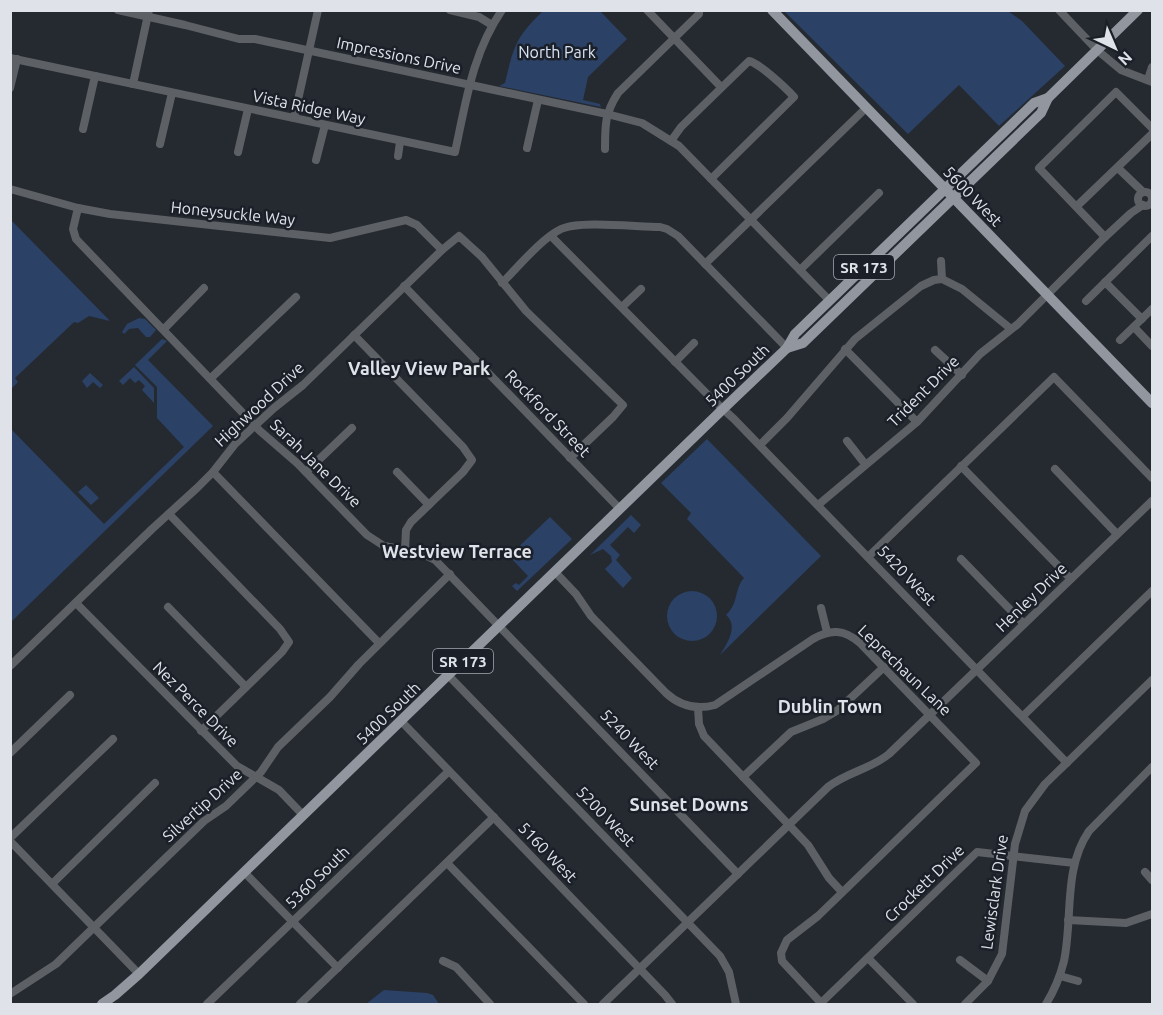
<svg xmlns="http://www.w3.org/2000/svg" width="1163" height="1015" font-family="Ubuntu,sans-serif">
<rect width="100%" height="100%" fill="#252a31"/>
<!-- green -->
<g fill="#2b4166">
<path d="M543 11H600L627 39 588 77 583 100 600 104 601 107 499 86 505 83C514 46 515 38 543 11Z"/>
<polygon points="784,11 1008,11 1022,21 1065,66 999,126 959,85 908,134"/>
<polygon points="11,220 110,321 89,316 78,323 74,322 15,378 18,382 11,389"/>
<polygon points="139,318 145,319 156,330 150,337 146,337 138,328 129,329 124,334 122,332 127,324"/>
<polygon points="162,339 167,341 148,360 213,426 11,622 11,429 104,524 184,447 157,418 157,387 135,365"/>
<polygon points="134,367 154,388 154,403 142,390 145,386 139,380 135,383 130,378 123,385 119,381"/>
<polygon points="90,373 103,385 100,388 93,382 87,388 82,381"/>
<path d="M707 439 821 556 720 655C727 644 739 626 726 615 739 603 734 589 744 578L687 519 691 513 661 483Z"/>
<polygon points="86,485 99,498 91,505 78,492"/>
<polygon points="631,515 641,525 634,533 628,527 610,545 620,555 616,560 632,578 623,588 605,569 612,562 611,556 603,549 590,555"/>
<polygon points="550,517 572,539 517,591 512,586 516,583 519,585 528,576 509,556"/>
<circle cx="692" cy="616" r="25"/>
<polygon points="384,990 427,993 433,995 439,1004 366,1004"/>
</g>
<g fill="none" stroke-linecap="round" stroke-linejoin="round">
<!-- minor -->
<g stroke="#5d6064" stroke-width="8">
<polyline points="118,10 185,25 239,39 255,39 607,114 642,123 679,146 829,300"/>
<polyline points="450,10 479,17 492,25"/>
<polyline points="647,10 721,87"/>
<polyline points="1059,10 1097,50 1121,70 1152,82"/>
<path d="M10 58 455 152C466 102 472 54 502 10"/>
<polyline points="1148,79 1152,67"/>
<polyline points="133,84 149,10"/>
<polyline points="10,88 17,59"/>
<polyline points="294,118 318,10"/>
<polyline points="83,129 95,76"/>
<path d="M671 141 681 127 749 61C759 63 786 88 794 97L711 179"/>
<polyline points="160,144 172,93"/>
<polyline points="527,148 538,100"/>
<path d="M605 149C605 125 605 113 618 93L699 14V10"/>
<polyline points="238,152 248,109"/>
<polyline points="398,156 400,142"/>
<polyline points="316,160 325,125"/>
<polyline points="1118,168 1143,192"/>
<polyline points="10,189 78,208 110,214 330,238 406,220 417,225 442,250"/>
<circle cx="1145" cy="199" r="7"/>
<polyline points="1077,206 1152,134"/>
<polyline points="78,208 73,229 76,239 260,431 297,463 367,535 384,546 418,552 435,560 441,566 738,874"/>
<polyline points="551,236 713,400 734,419 1067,763"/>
<polyline points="1105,237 1039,168 1116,92 1152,128"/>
<polyline points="705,264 866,108"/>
<polyline points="800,270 879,193"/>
<polyline points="942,279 962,289 1011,329"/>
<polyline points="1105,282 1142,319"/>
<path d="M502 283C519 266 541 239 561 229 580 220 637 227 660 227L667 229 678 236 787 348"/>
<polyline points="404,286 620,509"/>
<polyline points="1086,301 1152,236"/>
<polyline points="622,307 641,289"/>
<polyline points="1134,327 1152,346"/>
<polyline points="164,329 204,288"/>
<polyline points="354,335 463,447 472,460 463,472 411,522 406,530 405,550"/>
<polyline points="1120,340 1152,309"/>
<polyline points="845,349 917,422"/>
<polyline points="935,350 962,375"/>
<polyline points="675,362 694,343"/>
<polyline points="211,378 296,297"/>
<polyline points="847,441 865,464"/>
<polyline points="760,445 787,418 855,339 921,286 934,280 942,279 941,261"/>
<polyline points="961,466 1071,579"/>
<polyline points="1055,469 1117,534"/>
<polyline points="213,472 379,643"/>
<polyline points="306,472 352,428"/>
<polyline points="397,472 429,505"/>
<polyline points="818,505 917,422 980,354 1018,324 1105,237 1131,213 1143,205"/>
<polyline points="169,514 280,629 289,642 282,652 201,731"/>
<polyline points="868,557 1054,377 1152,478"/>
<polyline points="961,559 1024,624"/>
<path d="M555 572 576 594 591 616 666 693C680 706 696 710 715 705L813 639C830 629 844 629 860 643L976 763 818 916 787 940 781 953 782 961 822 1004"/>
<polyline points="76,603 237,766 279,790 303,815"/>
<polyline points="168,607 246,687"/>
<polyline points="821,608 827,632"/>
<polyline points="10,666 152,529 197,488 213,472 235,444 274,408 303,385 442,250 459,236 482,257 526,311 623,405 613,417 570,458"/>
<polyline points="448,675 720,956 729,972 736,1004"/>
<polyline points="698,708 699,724 704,736 808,845 829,878 842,892"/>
<polyline points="1023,716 1152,591"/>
<polyline points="401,721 665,995 672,1004"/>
<polyline points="10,753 70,695"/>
<polyline points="743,777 791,732 823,719 838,710 884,667"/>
<polyline points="10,838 113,739"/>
<polyline points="10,841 139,974"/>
<polyline points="447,863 584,1004"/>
<polyline points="244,872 338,968"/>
<polyline points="1145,872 1152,880"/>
<polyline points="52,884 155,783"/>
<polyline points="1068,920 1126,923 1152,914"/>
<polyline points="868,958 913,1004"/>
<polyline points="960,960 988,981"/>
<polyline points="443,961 456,967 490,1004"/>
<polyline points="1060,976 1078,981"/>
<polyline points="10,994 56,964 204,821 226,806 261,772 278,747 330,697 359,664 450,574"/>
<polyline points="821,1003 977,852 1074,863"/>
<polyline points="207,1004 449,771"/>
<polyline points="300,1004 494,817"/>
<path d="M603 1004 828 787C847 772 871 769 889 754L1152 501"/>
<polyline points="965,1004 988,981 1002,954 1015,844 1025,811 1045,784 1152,680"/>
<path d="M1046 1004C1054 991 1060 977 1064 961 1073 918 1063 869 1089 831L1152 767"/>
</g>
<!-- major -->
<g stroke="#91969f" stroke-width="10">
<polyline points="772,10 1152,403"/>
<polyline points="787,348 803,343 1041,113 1048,98 1138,10"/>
<polyline points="102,1004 115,995 139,974 723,409 787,348 795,334 1034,103 1048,98"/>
</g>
</g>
<g text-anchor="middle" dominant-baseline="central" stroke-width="5" stroke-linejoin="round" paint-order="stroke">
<!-- shield labels -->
<g fill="#1b2028" stroke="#a4a8ae" stroke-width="1.5">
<rect x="834" y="255" width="60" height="24" rx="4.5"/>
<rect x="433" y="649" width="60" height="24" rx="4.5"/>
</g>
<g font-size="15" font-weight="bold" fill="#dfe2e8">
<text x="864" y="267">SR 173</text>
<text x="463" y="661">SR 173</text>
</g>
<!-- park labels -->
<g font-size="16" fill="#d9e5f7" stroke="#1b2028">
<text x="557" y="52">North Park</text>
</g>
<!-- street labels -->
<g font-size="16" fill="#dfe2e8" stroke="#1b2028">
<text transform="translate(399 55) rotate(12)">Impressions Drive</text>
<text transform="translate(309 107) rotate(12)">Vista Ridge Way</text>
<text transform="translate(973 196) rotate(46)">5600 West</text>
<text transform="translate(233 213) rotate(6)">Honeysuckle Way</text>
<text transform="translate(737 375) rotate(-44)">5400 South</text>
<text transform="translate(923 391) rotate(-45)">Trident Drive</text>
<text transform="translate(259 404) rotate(-43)">Highwood Drive</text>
<text transform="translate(548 413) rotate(46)">Rockford Street</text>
<text transform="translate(316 463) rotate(44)">Sarah Jane Drive</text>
<text transform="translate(907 575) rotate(46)">5420 West</text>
<text transform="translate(1031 597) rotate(-44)">Henley Drive</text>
<text transform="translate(905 670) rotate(44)">Leprechaun Lane</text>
<text transform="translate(196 704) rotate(45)">Nez Perce Drive</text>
<text transform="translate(388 713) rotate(-44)">5400 South</text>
<text transform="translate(630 739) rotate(46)">5240 West</text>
<text transform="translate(202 805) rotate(-42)">Silvertip Drive</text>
<text transform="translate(606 816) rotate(46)">5200 West</text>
<text transform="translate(548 852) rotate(46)">5160 West</text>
<text transform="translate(317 877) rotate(-44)">5360 South</text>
<text transform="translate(924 883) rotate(-44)">Crockett Drive</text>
<text transform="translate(994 892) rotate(-82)">Lewisclark Drive</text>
</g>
<!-- neighbourhood labels -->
<g font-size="18" font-weight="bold" fill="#dfe2e8" stroke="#1b2028">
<text x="419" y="368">Valley View Park</text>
<text x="457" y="551">Westview Terrace</text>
<text x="830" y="706">Dublin Town</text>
<text x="689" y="804">Sunset Downs</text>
</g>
</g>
<!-- border -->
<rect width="1163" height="1015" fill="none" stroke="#dfe2e8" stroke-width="24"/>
<!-- north arrow -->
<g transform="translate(1115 48) rotate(136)" stroke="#1b2028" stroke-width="4.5" paint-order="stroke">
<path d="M0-4.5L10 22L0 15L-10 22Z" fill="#dfe2e8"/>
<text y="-9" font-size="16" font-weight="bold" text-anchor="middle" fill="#dfe2e8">N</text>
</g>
</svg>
